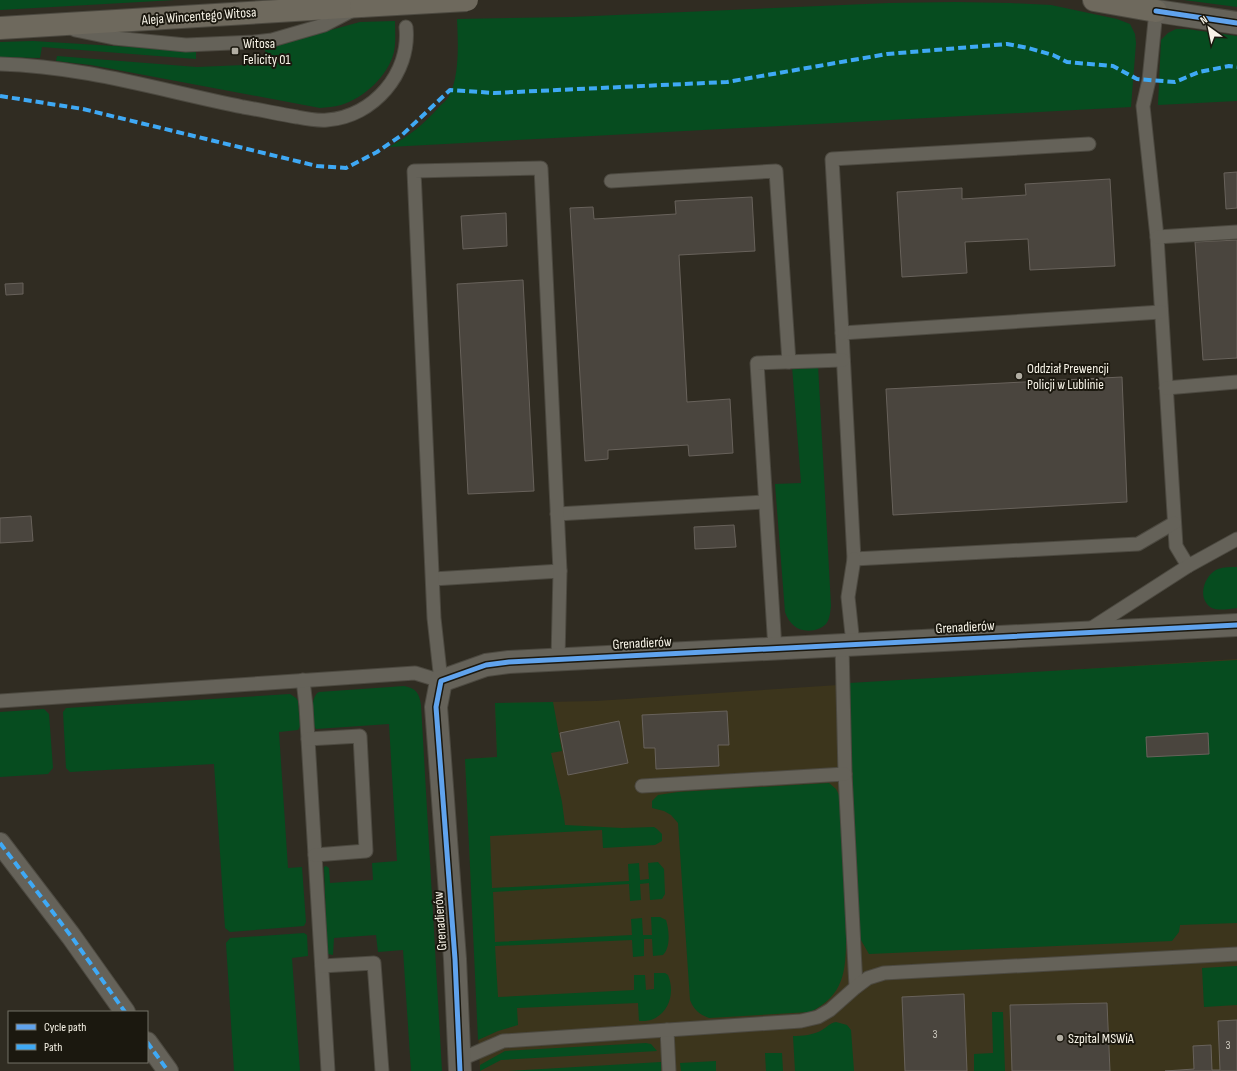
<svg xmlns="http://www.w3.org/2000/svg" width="1237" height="1071" font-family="'Sofia Sans Condensed',sans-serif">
<rect width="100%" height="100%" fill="#302c22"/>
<!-- built -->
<polygon fill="#3c351c" points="1237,659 1237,1071 480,1071 465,759 497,757 495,703 596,701"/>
<!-- green -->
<g fill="#064c1f">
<polygon points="0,0 175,0 0,10"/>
<polygon points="1184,0 1237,0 1237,7"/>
<path d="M955 2 1010 3 1051 5 1117 19 1130 24 1135 34 1136 43 1131 107 389 147C409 136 423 125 439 107 442 104 447 100 449 96 460 76 458 41 457 19L571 17 889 3Z"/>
<path d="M395 21C395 31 396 42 394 52 388 76 364 98 341 105 334 107 326 107 320 108L91 65 56 61 57 56 197 67 266 64 265 48 360 22Z"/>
<polygon points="1176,29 1187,29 1237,36 1237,101 1158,105 1161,40 1168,33"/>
<polygon points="33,41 196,51 196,59 42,47 40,58 0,57 0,42"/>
<path d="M818 365 831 606C830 612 830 619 826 624 823 627 819 629 815 630 800 633 790 626 785 612L775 484 801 483 792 366Z"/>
<path d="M1237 567V608C1229 609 1219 611 1212 608 1196 599 1204 575 1218 569 1224 567 1231 567 1237 567Z"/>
<polygon points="1237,660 1237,923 1180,925 1179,932 1172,941 869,954 858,935 849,683"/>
<path d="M404 686C416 688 419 693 421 705L442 1071H411L403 950 378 952 376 935 334 938 333 955 328 954 327 945 324 867 326 866 329 868 330 883 373 880 372 863 397 861 389 724 316 729C311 722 310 696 319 692Z"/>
<polygon points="290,694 296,698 298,701 300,726 298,730 279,732 288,868 302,867 306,922 304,926 230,932 225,928 214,764 70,772 66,768 63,712 66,708"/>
<path d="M553 702 562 751 551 753 562 802 565 825 622 828 654 827 657 829 662 834V841L655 845 603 848 602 830 490 836 492 888 629 881 628 864 639 863 640 880 649 879 648 863 658 862 664 869 665 894 662 899 650 900 649 883 640 884 641 900 630 901 629 884 493 892 495 942 632 935 631 919 642 918 643 935H652L651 917H660L666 920C669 929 671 947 663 955L653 956 652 939H644V956L633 957 632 940 495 946 498 997 634 990V975H645L646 990 654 989V973H665L668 975C675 992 670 1013 651 1020 647 1021 643 1021 639 1021L638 1003 517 1008 518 1025 498 1031 478 1040 465 759 497 757 495 703Z"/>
<polygon points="44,709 49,714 53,768 48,774 0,777 0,712"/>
<path d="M829 783 836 789 840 797 846 937C846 971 844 996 810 1012L709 1018C699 1014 694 1010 690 1000L678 823 671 815 664 811 652 808V801L658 795 678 792Z"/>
<polygon points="304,933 307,935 308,956 292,958 300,1071 234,1071 226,943 230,938"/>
<polygon points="1237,966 1237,1005 1204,1007 1202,968"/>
<polygon points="992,1012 1003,1012 1005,1071 974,1071 974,1054 993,1053"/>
<path d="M836 1022 847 1025 851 1030 854 1071H795L793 1036C802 1036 814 1035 822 1030 827 1027 830 1023 836 1022Z"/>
<polygon points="646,1043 651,1044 657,1051 501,1060 480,1071 480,1065 505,1051"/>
<polygon points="765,1053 782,1053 783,1071 766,1071"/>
<polygon points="716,1061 716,1071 681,1071 680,1063"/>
<polygon points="661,1062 661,1071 508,1071"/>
</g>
<!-- building -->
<g fill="#4a453e" stroke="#68625b">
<polygon points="1237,172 1237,208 1226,209 1224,173"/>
<polygon points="1110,179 1115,266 1030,270 1028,239 965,242 967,273 902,277 897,192 962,188 962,199 1026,195 1025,184"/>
<polygon points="752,197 755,251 679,255 687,402 730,399 733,453 689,456 688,445 608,450 608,459 585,461 570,208 593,207 594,219 676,214 675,201"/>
<polygon points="506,213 507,246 463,249 461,216"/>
<polygon points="1237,240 1237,358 1203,360 1195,242"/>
<polygon points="523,280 534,491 468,494 457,284"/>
<polygon points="23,283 23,294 6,295 5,284"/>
<polygon points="1122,377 1127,502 893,515 886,389"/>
<polygon points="31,516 33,541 0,543 0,518"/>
<polygon points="734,525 736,547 695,549 694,527"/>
<polygon points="727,711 729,745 718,745 719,766 656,769 655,748 644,748 642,715"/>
<polygon points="619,721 628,763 568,775 560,733"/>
<polygon points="1208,733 1209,754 1147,757 1146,737"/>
<polygon points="964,994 967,1071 905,1071 902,997"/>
<polygon points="1107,1003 1110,1071 1012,1071 1010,1005"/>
<polygon points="1237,1020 1237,1071 1165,1071 1194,1069 1193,1046 1211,1045 1212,1070 1220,1070 1218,1021"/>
</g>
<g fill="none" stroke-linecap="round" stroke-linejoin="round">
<defs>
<g id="service">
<polyline points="1156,11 1149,80 1143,106 1157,237 1176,546 1188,566"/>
<polyline points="75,30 114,38 186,45 254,42 272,40 324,25 351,11"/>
<path d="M0 64C83 66 163 91 243 107 261 110 279 114 297 117 307 119 317 121 327 120 373 117 411 73 406 27"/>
<polyline points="611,181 776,171 789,362"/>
<polyline points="1157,237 1237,232"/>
<polyline points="1161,312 842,333 854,559 1138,544 1174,523"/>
<polyline points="842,333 832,159 1089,144"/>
<polyline points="1166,388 1237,382"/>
<polyline points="557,514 765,502"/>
<polyline points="433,579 560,571"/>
<polyline points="1087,631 1188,566 1237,539"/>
<polyline points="853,644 848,597 854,559"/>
<polyline points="842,645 845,774 856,987"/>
<polyline points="775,649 757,363 843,360"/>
<polyline points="303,680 306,706 328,1071"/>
<polyline points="0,701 415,673 441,681 434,618 414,171 541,168 560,571 558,659"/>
<polyline points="308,739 360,736 366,851 315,855"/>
<polyline points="642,786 845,774"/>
<polyline points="322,966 374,963 382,1071"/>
<polyline points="667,1030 669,1071"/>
<polyline points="459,1060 503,1041 801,1021 818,1017 830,1010 856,987 868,978 884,973 1237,954"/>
</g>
<g id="pedestrian">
<polyline points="0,843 71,936 125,1012"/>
<polyline points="147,1042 168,1071"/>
</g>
<polyline id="minor" points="460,1071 455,959 436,707 441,681 486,665 509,662 1237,625"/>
<polyline id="tertiary" points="1156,11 1237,23"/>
<g id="primary">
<polyline points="1094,0 1156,11"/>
<polyline points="0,28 361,6"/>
</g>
</defs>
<!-- service casing -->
<use href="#service" stroke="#4c4940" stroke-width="15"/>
<!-- pedestrian casing -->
<use href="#pedestrian" stroke="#4c4940" stroke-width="22"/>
<!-- minor casing -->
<use href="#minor" stroke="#4c4940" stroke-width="24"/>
<!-- tertiary casing -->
<use href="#tertiary" stroke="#4c4940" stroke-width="24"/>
<!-- primary casing -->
<use href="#primary" stroke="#4c4940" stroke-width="24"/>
<!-- service -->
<use href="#service" stroke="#656259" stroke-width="13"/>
<!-- pedestrian -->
<use href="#pedestrian" stroke="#656259" stroke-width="20"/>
<!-- minor -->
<use href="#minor" stroke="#656259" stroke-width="22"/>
<!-- tertiary -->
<use href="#tertiary" stroke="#656259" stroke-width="22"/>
<!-- primary -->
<use href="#primary" stroke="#6e695d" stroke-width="22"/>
<defs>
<polyline id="primary-bridge" points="361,6 467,0"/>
</defs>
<!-- primary-bridge casing -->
<use href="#primary-bridge" stroke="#4c4940" stroke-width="24" stroke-linecap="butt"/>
<!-- primary-bridge -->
<use href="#primary-bridge" stroke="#6e695d" stroke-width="22"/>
<!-- quiet -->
<g stroke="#3fa9f5" stroke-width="4" stroke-dasharray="8 4" stroke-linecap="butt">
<polyline points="0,96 83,109 317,166 346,168 377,152 402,135 450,90 494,93 727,82 887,54 1007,44 1028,48 1053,55 1067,62 1113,66 1137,79 1175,82 1199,72 1229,66 1237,67"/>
<polyline points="0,843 71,936 125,1012"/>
<polyline points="147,1042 168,1071"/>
</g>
<defs>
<g id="cycleway">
<polyline points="1156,11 1237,23"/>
<polyline points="460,1071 455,959 436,707 441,681 486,665 509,662 1237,625"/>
</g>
</defs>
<!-- cycleway casing -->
<use href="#cycleway" stroke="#1b180f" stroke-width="8"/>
<!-- cycleway -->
<use href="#cycleway" stroke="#60a3ed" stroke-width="5"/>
</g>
<!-- markers -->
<g fill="#b2aea3" stroke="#1b180f" stroke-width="1.5">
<rect x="231" y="47" width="8" height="8" rx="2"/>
<circle cx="1019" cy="376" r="4"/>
<circle cx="1060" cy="1038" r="4"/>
</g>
<g text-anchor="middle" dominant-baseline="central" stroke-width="4" stroke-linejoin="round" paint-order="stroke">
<!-- number labels -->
<g font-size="12" fill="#ccc8be">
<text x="935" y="1034">3</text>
<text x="1228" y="1045">3</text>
</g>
<!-- street labels -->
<g font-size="14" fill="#f8f4e8" stroke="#1b180f">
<text transform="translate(199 16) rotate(-4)">Aleja Wincentego Witosa</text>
<text transform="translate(965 627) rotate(-3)">Grenadierów</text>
<text transform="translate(642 643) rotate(-3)">Grenadierów</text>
<text transform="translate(440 921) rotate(-94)">Grenadierów</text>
</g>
<!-- poi labels -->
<g font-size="14" fill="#f8f4e8" stroke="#1b180f" text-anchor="start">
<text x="243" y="43">Witosa<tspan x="243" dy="16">Felicity 01</tspan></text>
<text x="1027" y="368">Oddział Prewencji<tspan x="1027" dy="16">Policji w Lublinie</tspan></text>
<text x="1068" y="1038">Szpital MSWiA</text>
</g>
</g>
<!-- legend -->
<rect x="8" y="1011" width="140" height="52" fill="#1b180f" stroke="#737066"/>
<rect x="16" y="1024" width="20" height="6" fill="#60a3ed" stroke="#737066"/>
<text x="44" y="1031" font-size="12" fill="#f8f4e8">Cycle path</text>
<rect x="16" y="1044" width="20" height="6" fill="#3fa9f5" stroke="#737066"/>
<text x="44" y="1051" font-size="12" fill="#f8f4e8">Path</text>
<!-- north arrow -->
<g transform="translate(1209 28) rotate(327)" stroke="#1b180f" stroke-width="3" paint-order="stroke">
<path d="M0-3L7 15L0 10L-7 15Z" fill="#f8f4e8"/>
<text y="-6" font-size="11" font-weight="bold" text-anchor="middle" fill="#f8f4e8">N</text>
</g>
</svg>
